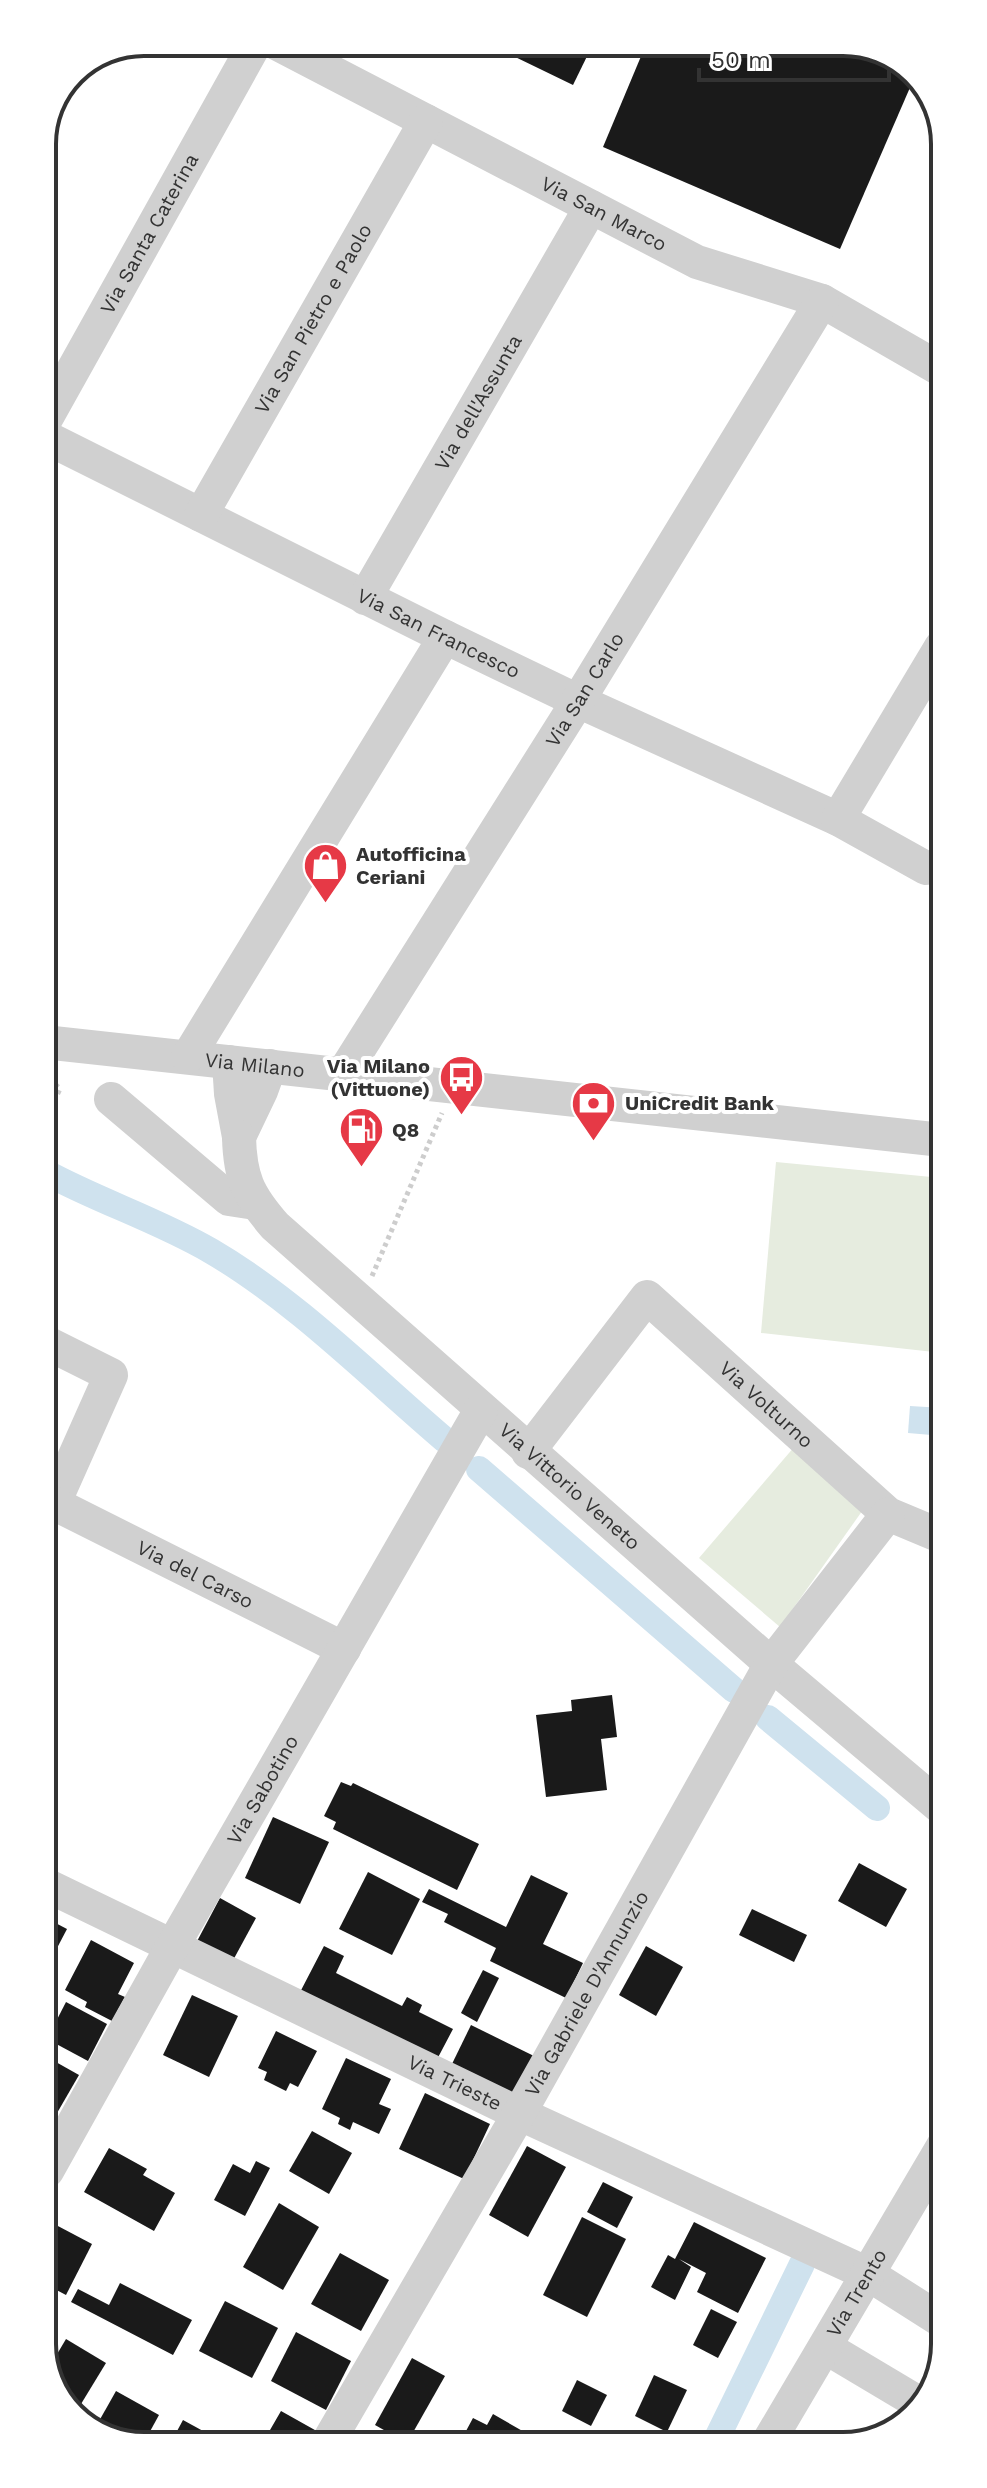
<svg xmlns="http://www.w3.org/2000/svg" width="987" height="2488" font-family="'Work Sans',sans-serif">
<rect width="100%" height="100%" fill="#fff"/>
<!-- green -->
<g fill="#e6ecdf">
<polygon points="776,1162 942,1178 943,1353 761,1333"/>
<polygon points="795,1446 865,1507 780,1627 699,1558"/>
</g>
<!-- water -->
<polygon fill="#cfe2ee" points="910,1406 943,1408 943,1436 908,1433"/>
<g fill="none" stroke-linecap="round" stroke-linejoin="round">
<!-- canal -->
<g stroke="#cfe2ee" stroke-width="26">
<path d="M45 1172C98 1201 158 1220 211 1251 295 1300 371 1377 445 1440"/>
<polyline points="479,1469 734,1690"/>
<polyline points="768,1718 877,1808"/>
<polyline points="715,2442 802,2264"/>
</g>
</g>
<!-- building -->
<g fill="#1a1a1a">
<polygon points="484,42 594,42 573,85"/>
<polygon points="647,42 851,42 906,63 915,76 840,249 603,147"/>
<polygon points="612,1695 617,1737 601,1739 607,1790 546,1797 536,1715 572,1711 571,1700"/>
<polygon points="341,1782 351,1786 353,1783 479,1844 457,1890 333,1829 336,1822 324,1816"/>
<polygon points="273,1817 329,1842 300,1904 245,1878"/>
<polygon points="859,1863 907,1889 886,1927 838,1901"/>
<polygon points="368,1872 420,1899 392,1955 339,1929"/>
<polygon points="531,1875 568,1893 543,1944 583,1963 566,1998 490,1961 496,1948 444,1922 448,1914 422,1902 429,1889 506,1927"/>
<polygon points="220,1898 256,1918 231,1964 195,1945"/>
<polygon points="752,1909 807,1935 794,1962 739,1935"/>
<polygon points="46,1918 67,1929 46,1969"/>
<polygon points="91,1940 134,1963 118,1994 125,1997 112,2021 85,2007 87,2002 65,1990"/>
<polygon points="324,1946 344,1956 336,1973 402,2006 407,1997 422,2005 419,2012 453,2029 433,2067 297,1998"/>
<polygon points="646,1946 683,1967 656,2016 619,1995"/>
<polygon points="483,1970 499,1978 477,2022 461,2013"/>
<polygon points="192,1995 238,2016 209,2077 163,2055"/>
<polygon points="66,2002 107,2024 88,2061 47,2039"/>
<polygon points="471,2025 534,2056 512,2099 450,2068"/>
<polygon points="276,2031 317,2051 298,2087 290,2083 286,2091 264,2080 267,2072 258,2068"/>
<polygon points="47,2057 79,2075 53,2120 47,2117"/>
<polygon points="346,2058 391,2079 379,2104 391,2109 379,2134 353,2122 350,2130 338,2124 340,2118 322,2109"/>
<polygon points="425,2093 490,2124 464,2179 399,2149"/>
<polygon points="312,2131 352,2153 329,2194 289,2171"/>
<polygon points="527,2146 566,2167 528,2237 489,2215"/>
<polygon points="109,2148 147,2169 143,2175 175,2193 154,2231 84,2192"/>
<polygon points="256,2161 270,2168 245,2216 214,2200 233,2164 250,2173"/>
<polygon points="603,2182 633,2197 617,2228 587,2212"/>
<polygon points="279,2203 319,2227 283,2290 243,2267"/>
<polygon points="582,2217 626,2239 587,2317 543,2295"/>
<polygon points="694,2222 766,2258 738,2313 697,2292 706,2273 679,2259 691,2267 675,2300 651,2287 668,2255 675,2259"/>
<polygon points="56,2225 92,2244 66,2295 47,2285 47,2243"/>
<polygon points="340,2253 389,2280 361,2331 311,2304"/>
<polygon points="120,2283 192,2320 173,2355 71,2302 78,2289 109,2305"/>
<polygon points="225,2301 278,2328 252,2378 199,2351"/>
<polygon points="711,2309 737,2322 718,2358 693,2345"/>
<polygon points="296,2332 351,2361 326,2410 271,2381"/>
<polygon points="66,2339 106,2363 81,2404 56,2389 47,2377 47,2371"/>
<polygon points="412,2358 445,2376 407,2443 375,2425"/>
<polygon points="654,2375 687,2390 667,2432 635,2416"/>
<polygon points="577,2380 607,2395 591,2426 562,2411"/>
<polygon points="116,2391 159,2415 142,2446 94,2430"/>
<polygon points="281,2411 322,2434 316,2445 270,2445 276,2434 270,2430"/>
<polygon points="493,2414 526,2433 520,2443 459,2444 473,2418 487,2425"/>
<polygon points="183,2420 223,2442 221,2445 169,2446"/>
</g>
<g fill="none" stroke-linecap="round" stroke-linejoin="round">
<!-- path -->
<g stroke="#cdcdcd" stroke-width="5" stroke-dasharray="4 4" stroke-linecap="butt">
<polyline points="44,1073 60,1089 44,1122"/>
<polyline points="372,1276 442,1113"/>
</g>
<!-- minor -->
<g stroke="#d0d0d0" stroke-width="34">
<path id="s1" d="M274 42 697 262 822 301 940 369"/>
<path id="s2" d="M43 424 256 42"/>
<path id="s3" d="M43 436 445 637 578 701 838 819 926 868"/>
<path id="s4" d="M201 515 426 121"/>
<path id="s5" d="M365 598 591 207"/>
<polyline points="838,819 941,647"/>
<path id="s6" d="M44 1042 942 1140"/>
<polyline points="188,1057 445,637"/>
<polyline points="229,1062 231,1094 239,1137 261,1091 270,1066"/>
<path id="s7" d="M343 1074 578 701 822 301"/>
<polyline points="111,1099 229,1199 255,1203"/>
<path id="s8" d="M239 1137C240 1178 248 1195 275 1226L771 1664 944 1810"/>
<polyline points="45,1342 111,1375 54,1503"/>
<path id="s9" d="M528 1452 647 1297 888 1514 943 1537"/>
<path id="s10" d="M45 1499 344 1649"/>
<path id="s11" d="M46 1885 505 2107 868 2274 945 2323"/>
<path id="s12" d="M47 2171 172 1947 481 1410"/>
<polyline points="825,2347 924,2406"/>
<path id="s13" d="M769 2441 945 2143"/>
<path id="s14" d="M327 2444 519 2114 771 1664 888 1514"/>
</g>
</g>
<!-- icons -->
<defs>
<symbol id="shop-pin" viewBox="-11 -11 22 30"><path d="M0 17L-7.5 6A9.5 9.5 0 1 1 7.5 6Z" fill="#e63946" stroke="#fff"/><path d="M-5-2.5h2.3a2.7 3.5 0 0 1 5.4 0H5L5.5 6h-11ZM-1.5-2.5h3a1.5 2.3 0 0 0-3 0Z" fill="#fff"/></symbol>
<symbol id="bus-pin" viewBox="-11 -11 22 30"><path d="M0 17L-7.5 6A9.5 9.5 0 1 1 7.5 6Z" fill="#e63946" stroke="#fff"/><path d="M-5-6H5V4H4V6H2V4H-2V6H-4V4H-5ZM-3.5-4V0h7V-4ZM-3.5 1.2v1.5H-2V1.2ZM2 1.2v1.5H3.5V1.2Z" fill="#fff"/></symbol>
<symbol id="bank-pin" viewBox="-11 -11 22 30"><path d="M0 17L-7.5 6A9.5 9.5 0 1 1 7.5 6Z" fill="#e63946" stroke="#fff"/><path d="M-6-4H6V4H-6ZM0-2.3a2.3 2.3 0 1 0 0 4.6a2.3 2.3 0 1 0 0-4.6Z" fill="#fff"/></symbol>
<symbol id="fuel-pin" viewBox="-11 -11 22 30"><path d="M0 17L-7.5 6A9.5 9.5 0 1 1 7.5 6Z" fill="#e63946" stroke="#fff"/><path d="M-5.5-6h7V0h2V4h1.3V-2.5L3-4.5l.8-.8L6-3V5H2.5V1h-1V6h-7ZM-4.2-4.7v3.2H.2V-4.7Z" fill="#fff"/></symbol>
</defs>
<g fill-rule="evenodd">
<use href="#shop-pin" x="300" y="840" width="51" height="69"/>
<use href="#bus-pin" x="436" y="1052" width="51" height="69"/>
<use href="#bank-pin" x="568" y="1078" width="51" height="69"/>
<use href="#fuel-pin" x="336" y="1104" width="51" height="69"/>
</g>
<g text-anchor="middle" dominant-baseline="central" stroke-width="8" stroke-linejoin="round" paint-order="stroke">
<!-- street labels -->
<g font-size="20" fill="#333" stroke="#fff">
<text stroke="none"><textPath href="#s1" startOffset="372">Via San Marco</textPath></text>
<text stroke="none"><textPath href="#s2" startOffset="218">Via Santa Caterina</textPath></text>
<text stroke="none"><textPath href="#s4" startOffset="226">Via San Pietro e Paolo</textPath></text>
<text stroke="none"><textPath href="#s5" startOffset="226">Via dell'Assunta</textPath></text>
<text stroke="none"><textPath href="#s3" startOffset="442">Via San Francesco</textPath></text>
<text stroke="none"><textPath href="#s7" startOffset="454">Via San Carlo</textPath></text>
<text stroke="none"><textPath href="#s6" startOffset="212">Via Milano</textPath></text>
<text stroke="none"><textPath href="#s9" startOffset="356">Via Volturno</textPath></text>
<text stroke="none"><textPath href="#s8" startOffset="492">Via Vittorio Veneto</textPath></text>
<text stroke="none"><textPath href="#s10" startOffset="168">Via del Carso</textPath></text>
<text stroke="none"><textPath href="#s12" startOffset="438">Via Sabotino</textPath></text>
<text stroke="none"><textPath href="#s14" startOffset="520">Via Gabriele D'Annunzio</textPath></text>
<text stroke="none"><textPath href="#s11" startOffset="454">Via Trieste</textPath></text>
<text stroke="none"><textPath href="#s13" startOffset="172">Via Trento</textPath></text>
</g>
<!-- poi labels -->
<g font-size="20" font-weight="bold" fill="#333" stroke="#fff" text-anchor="start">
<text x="356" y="854">Autofficina<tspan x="356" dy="23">Ceriani</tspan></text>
<text x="430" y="1066" text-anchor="end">Via Milano<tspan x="430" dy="23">(Vittuone)</tspan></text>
<text x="625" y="1103">UniCredit Bank</text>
<text x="392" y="1130">Q8</text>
</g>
</g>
<!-- crop -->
<path d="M0 0H987V2488H0ZM144 56H843A88 88 0 0 1 931 144V2344A88 88 0 0 1 843 2432H144A88 88 0 0 1 56 2344V144A88 88 0 0 1 144 56Z" fill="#fff" fill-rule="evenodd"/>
<path fill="none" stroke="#333" stroke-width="4" d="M144 56H843A88 88 0 0 1 931 144V2344A88 88 0 0 1 843 2432H144A88 88 0 0 1 56 2344V144A88 88 0 0 1 144 56Z"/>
<!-- scale -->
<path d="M699 68v12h190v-12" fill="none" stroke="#333333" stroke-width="4"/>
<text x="711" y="68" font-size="24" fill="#333333" stroke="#ffffff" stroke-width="6" paint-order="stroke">50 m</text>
</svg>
